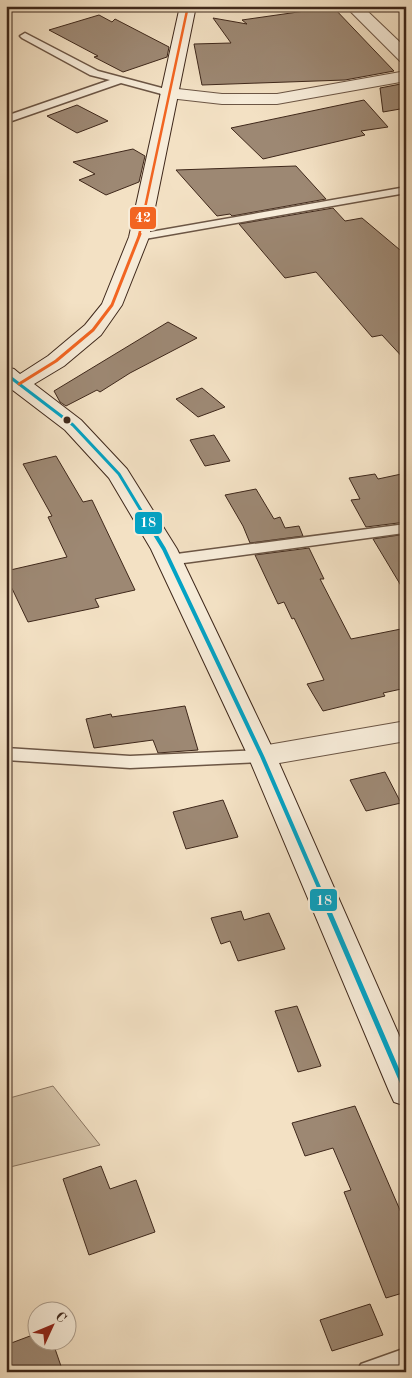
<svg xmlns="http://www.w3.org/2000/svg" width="412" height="1378" font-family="'Old Standard TT',serif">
<rect width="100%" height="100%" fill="#f3e1c4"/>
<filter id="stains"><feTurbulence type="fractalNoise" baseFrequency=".004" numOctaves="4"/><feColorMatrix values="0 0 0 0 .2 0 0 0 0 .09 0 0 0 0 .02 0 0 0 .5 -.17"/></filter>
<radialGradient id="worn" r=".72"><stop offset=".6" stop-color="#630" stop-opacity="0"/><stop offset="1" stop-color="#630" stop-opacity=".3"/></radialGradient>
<!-- green -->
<polygon fill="#d4c2a7" stroke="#8a7561" points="53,1086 100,1145 6,1168 6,1099"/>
<!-- building -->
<g fill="#9d8873" stroke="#3f281b">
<polygon points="333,7 394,71 345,80 202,85 194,44 231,43 213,18 247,24 242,20"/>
<polygon points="99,15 112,22 115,19 169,47 167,57 123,72 94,57 98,56 49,30"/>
<polygon points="406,83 406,108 383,112 380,88"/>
<polygon points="364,100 388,127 361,131 365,135 263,159 231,128"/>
<polygon points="77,105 108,121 77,133 47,116"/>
<polygon points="133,149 145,156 139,182 106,195 79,180 95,174 73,162"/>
<polygon points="296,166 326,199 232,216 230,214 217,216 176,170"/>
<polygon points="333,208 345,221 362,218 406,255 406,361 382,335 372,337 316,272 285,278 239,224"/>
<polygon points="168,322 197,338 130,373 100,392 97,390 66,406 60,402 54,391"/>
<polygon points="202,388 225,407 198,417 176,399"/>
<polygon points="214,435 230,461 205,466 190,440"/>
<polygon points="56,456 83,502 92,500 135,590 95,599 99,607 28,622 6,576 6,571 67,557 48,517 52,516 23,464"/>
<polygon points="406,473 406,522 366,527 351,500 360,499 349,478 375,474 378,479"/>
<polygon points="256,489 274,519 280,517 285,528 299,526 303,536 250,543 243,526 225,495"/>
<polygon points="406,534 406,594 373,539"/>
<polygon points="309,548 324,579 320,579 351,639 406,628 406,688 383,693 385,696 323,711 307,684 324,680 294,618 292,619 284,602 278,604 255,555"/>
<polygon points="185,706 198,750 158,753 153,740 94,748 86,719 111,714 112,717"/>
<polygon points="385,772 401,803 366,811 350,780"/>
<polygon points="223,800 238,837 186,849 173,812"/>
<polygon points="241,911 244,920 269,913 285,949 238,961 230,941 221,944 211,918"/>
<polygon points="297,1006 321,1066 298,1072 275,1011"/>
<polygon points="355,1106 406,1224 406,1292 386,1298 344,1192 351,1190 333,1148 305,1156 292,1123"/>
<polygon points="101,1166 110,1189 136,1180 155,1232 89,1255 63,1179"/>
<polygon points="370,1304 383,1335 332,1351 320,1320"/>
<polygon points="38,1333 38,1340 52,1340 63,1372 6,1372 6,1345"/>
</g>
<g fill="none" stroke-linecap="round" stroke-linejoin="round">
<defs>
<g id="lane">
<polygon points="25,33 98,71 173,91 174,93 169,96 121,83 6,123 6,116 110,80 90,75 22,38 20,36"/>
<polygon points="406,187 406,193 139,240 133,237 139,234"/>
<polygon points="406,524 406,532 404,533 169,565 164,563 162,560 164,557 169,555"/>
<polygon points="6,748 130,756 262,750 268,752 270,756 268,760 262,762 130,768 6,760"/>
<polygon points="406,1348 406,1371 357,1372 361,1364"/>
</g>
<g id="street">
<polygon points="345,6 362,6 406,48 406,62 400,61"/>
<polygon points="406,71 406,81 277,104 222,104 169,98 163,97 160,93 163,89 169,88 222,94 277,94"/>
<polygon points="406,721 406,741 262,766 252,763 248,756 252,749 262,746"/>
</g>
<polygon id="secondary" points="180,6 196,6 149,237 122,305 101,335 64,366 34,384 81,420 127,469 177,549 276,756 406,1051 406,1106 394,1102 389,1091 248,756 151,549 109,478 65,430 6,385 6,367 14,369 20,374 48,356 85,325 102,304 129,237"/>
</defs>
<!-- lane casing -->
<use href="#lane" stroke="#6c5645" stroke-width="3"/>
<!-- street casing -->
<use href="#street" stroke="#6c5645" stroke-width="2"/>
<!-- secondary casing -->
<use href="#secondary" stroke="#3f281b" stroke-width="2"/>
<!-- lane -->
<use href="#lane" fill="#f7ecd9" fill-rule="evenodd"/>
<!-- street -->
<use href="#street" fill="#f7ecd9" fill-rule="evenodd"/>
<!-- secondary -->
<use href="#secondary" fill="#f7ecd9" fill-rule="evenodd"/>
<defs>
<polyline id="bus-1-far2" points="6,374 73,425 119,474 154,532"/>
<polyline id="bus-1-far1" points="153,531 164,549 262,756 327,906"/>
<polyline id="bus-1" points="326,905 406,1091"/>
<polyline id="bus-2-far1" points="139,236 188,6"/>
<polyline id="bus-2" points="19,384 56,361 93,330 112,305 140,234"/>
</defs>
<!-- bus-1-far2 casing -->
<use href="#bus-1-far2" stroke="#f7ecd9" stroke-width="6"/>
<!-- bus-1-far1 casing -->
<use href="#bus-1-far1" stroke="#f7ecd9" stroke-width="8"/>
<!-- bus-1 casing -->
<use href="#bus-1" stroke="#f7ecd9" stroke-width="9"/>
<!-- bus-2-far1 casing -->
<use href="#bus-2-far1" stroke="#f7ecd9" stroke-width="5"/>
<!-- bus-2 casing -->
<use href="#bus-2" stroke="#f7ecd9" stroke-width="6"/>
<!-- bus-1-far2 -->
<use href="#bus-1-far2" stroke="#03a3c5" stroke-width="3"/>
<!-- bus-1-far1 -->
<use href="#bus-1-far1" stroke="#03a3c5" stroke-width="4"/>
<!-- bus-1 -->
<use href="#bus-1" stroke="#03a3c5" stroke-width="5"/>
<!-- bus-2-far1 -->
<use href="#bus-2-far1" stroke="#f26522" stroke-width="2.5"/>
<!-- bus-2 -->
<use href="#bus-2" stroke="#f26522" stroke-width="3"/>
</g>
<!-- markers -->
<circle fill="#3f281b" stroke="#f7ecd9" stroke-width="2" cx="67" cy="420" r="4.5"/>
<g stroke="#f7ecd9" stroke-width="2">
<rect x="129" y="206" width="28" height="24" rx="5" fill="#f26522"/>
<rect x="134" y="511" width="29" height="24" rx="5" fill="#03a3c5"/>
<rect x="309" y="888" width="29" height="24" rx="5" fill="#03a3c5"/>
</g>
<g font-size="14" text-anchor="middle" font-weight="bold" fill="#fff">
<text x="143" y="222">42</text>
<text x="148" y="527">18</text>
<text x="324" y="905">18</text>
</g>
<!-- margin -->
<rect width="412" height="1378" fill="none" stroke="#f3e1c4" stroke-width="25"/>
<rect x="8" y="8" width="397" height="1363" fill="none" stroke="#3f281b" stroke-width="2.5"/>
<rect x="12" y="12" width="387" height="1353" fill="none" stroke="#3f281b"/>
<!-- north arrow -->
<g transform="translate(52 1326) rotate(46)"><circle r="24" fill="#f7ecd9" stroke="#ad9e8d"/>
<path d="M0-4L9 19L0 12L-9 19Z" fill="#8f2418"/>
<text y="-8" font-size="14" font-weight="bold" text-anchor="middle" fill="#3f281b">С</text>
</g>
<rect width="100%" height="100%" filter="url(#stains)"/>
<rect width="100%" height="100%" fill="url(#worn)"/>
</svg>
